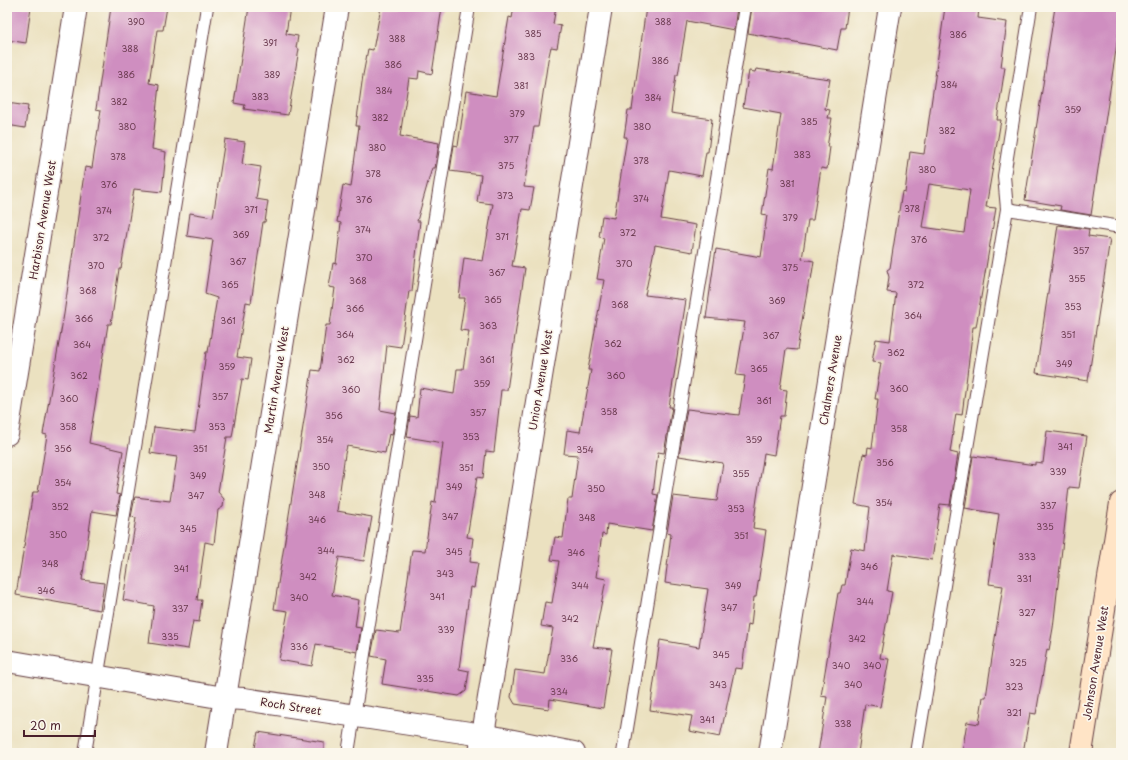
<svg xmlns="http://www.w3.org/2000/svg" width="1128" height="760" font-family="'Playpen Sans',sans-serif">
<rect width="100%" height="100%" fill="#fbf7ec"/>
<filter id="ink" filterUnits="userSpaceOnUse"><feTurbulence type="fractalNoise" baseFrequency=".025" numOctaves="2"/><feDisplacementMap in="SourceGraphic" scale="8" xChannelSelector="R" yChannelSelector="G"/><feConvolveMatrix kernelMatrix="1 2 1 2 8 2 1 2 1" color-interpolation-filters="sRGB"/></filter>
<filter id="wash" filterUnits="userSpaceOnUse"><feTurbulence type="fractalNoise" baseFrequency=".012" numOctaves="4" result="noise"/><feDisplacementMap in="SourceGraphic" scale="16" xChannelSelector="R" yChannelSelector="G"/><feGaussianBlur stdDeviation="0.9" result="paint"/><feColorMatrix in="noise" values="0 0 0 0 0 0 0 0 0 0 0 0 0 0 0 0 0 1.4 0 .05"/><feComposite in="paint" operator="in"/></filter>
<g filter="url(#wash)">
<rect width="100%" height="100%" fill="#ebe1c0"/>
<g id="blocks">
<!-- building -->
<g fill="#cf8ec0" fill-rule="evenodd">
<polygon points="7,7 31,7 26,43 7,40"/>
<polygon points="111,7 167,7 163,30 157,30 149,83 159,85 152,149 166,152 162,192 134,189 121,269 119,269 111,324 108,324 89,443 123,451 116,494 120,495 116,515 92,511 82,580 104,583 100,610 16,595 33,492 38,492 47,435 43,434 64,314 85,167 92,168 101,110 96,109"/>
<polygon points="249,7 290,7 286,34 298,36 296,48 299,49 288,115 244,109 245,105 234,103"/>
<polygon points="381,7 442,7 432,74 419,71 418,79 409,78 400,136 439,143 435,168 432,168 417,221 420,221 412,291 409,291 401,347 387,345 380,410 396,413 392,435 389,434 385,453 347,446 345,454 337,511 372,517 364,561 339,557 332,595 359,600 355,627 361,628 357,652 316,644 312,666 279,660 288,611 274,609 312,370 320,371 326,325 330,325 335,288 329,287 333,263 336,264 341,223 337,222 343,185 351,187 359,126 356,126 363,75 368,49 373,50"/>
<polygon points="514,7 556,7 553,24 561,26 557,48 551,47 548,60 538,127 534,127 524,187 534,188 530,210 522,209 512,266 525,268 507,390 501,390 494,452 486,451 483,478 477,477 467,537 473,538 470,562 478,563 474,588 470,587 459,669 469,671 466,691 459,696 382,684 386,659 371,656 376,630 400,633 412,550 425,551 432,502 435,503 443,443 407,437 410,416 417,417 420,388 454,394 457,369 463,369 469,331 460,330 465,298 459,298 464,258 483,261 493,204 477,202 481,175 450,171 454,145 458,146 466,91 496,96 509,17 512,18"/>
<polygon points="646,7 737,7 734,30 687,21 678,75 676,75 671,113 712,119 708,152 706,152 702,176 669,170 661,219 696,225 692,252 655,245 645,295 686,300 669,407 672,407 664,453 658,452 653,494 658,495 652,531 607,524 606,535 602,534 596,577 606,579 593,647 612,649 603,708 550,699 549,709 515,704 511,697 515,670 545,674 553,628 541,626 545,602 552,603 559,561 551,560 555,537 563,538 568,499 572,499 578,455 564,454 567,430 580,432 591,370 588,370 604,280 597,279 604,238 599,237 602,216 614,218 627,137 624,137 628,110 632,110"/>
<polygon points="752,7 848,7 845,28 841,28 837,50 748,33"/>
<path d="M945 7H979L978 18 1007 22 1001 67H1005L997 120H1001L986 207 996 208 976 327H973L962 415 956 414 950 452 958 454 950 505 940 504 932 560 893 554 887 591 892 592 880 658 889 659 880 707 865 704 858 753H818L827 697 821 696 838 593H840L842 585H845L851 548 865 551 870 507 855 504 863 454 867 455 868 447 872 448 878 399H875L881 363 872 362 876 339 890 341 896 293 887 292 889 277 887 270 890 268 902 192 905 193 910 152 924 154ZM929 184 970 190 964 233 922 227Z"/>
<polygon points="1055,7 1121,7 1121,17 1091,215 1060,210 1061,206 1025,200"/>
<polygon points="756,69 830,79 825,109 830,110 828,118 832,118 827,147 830,147 827,169 821,168 813,220 808,220 802,259 814,261 811,280 809,280 797,350 786,349 780,389 787,390 784,416 780,416 774,455 764,453 757,498 753,528 766,530 756,597 754,597 751,625 748,624 742,669 735,668 720,737 689,731 692,716 650,710 660,640 699,647 708,589 665,583 671,534 667,533 673,496 717,501 723,463 679,456 687,409 739,415 745,376 736,375 745,322 706,318 716,249 761,257 767,215 762,214 769,168 773,169 781,114 743,107 749,71 755,72"/>
<polygon points="7,103 28,106 25,128 7,125"/>
<polygon points="225,139 245,142 242,164 261,167 256,199 268,201 265,222 263,222 251,303 246,302 237,357 251,359 248,380 242,379 232,437 227,437 218,492 224,499 223,507 218,510 214,544 205,542 197,600 202,600 199,622 193,621 188,649 149,643 154,606 123,600 136,518 131,517 135,497 170,501 177,457 150,453 154,427 195,432 206,352 208,352 217,298 205,294 213,240 187,236 190,213 213,217"/>
<polygon points="1058,225 1089,229 1088,236 1110,239 1088,381 1036,373"/>
<polygon points="1047,431 1087,436 1079,488 1069,487 1053,628 1049,650 1047,649 1036,714 1030,713 1023,753 962,753 967,722 979,724 983,697 986,697 1003,586 989,584 999,514 965,508 973,456 1035,465 1035,462 1043,463"/>
<polygon points="258,732 324,742 324,753 254,753"/>
</g>
</g>
</g>
<g filter="url(#ink)">
<use href="#blocks" fill-opacity="0" stroke="#623c41" stroke-width="1"/>
<g fill="none" stroke-linecap="round" stroke-linejoin="round">
<defs>
<g id="lane">
<polyline points="1007,209 1121,227"/>
<polyline points="85,753 207,7"/>
<polyline points="348,753 469,7"/>
<polyline points="623,753 745,7"/>
<polyline points="916,753 1007,209 1004,176 1031,7"/>
</g>
<g id="street">
<polyline points="7,434 76,7"/>
<polyline points="7,661 224,698 244,699 483,735 574,753"/>
<polyline points="216,753 337,7"/>
<polyline points="480,753 601,7"/>
<polyline points="770,753 890,7"/>
</g>
<polyline id="secondary" points="1081,753 1121,503"/>
</defs>
<!-- lane casing -->
<use href="#lane" stroke="#623c41" stroke-width="14"/>
<!-- street casing -->
<use href="#street" stroke="#623c41" stroke-width="24"/>
<!-- secondary casing -->
<use href="#secondary" stroke="#623c41" stroke-width="24"/>
<!-- lane -->
<use href="#lane" stroke="#fff" stroke-width="12"/>
<!-- street -->
<use href="#street" stroke="#fff" stroke-width="22"/>
<!-- secondary -->
<use href="#secondary" stroke="#ffe4c6" stroke-width="22"/>
</g>
</g>
<g text-anchor="middle" dominant-baseline="central" stroke-width="3.5" stroke-linejoin="round" paint-order="stroke">
<!-- number labels -->
<g font-size="9" fill="#6b3b50">
<text x="136" y="21">390</text>
<text x="663" y="21">388</text>
<text x="533" y="33">385</text>
<text x="958" y="34">386</text>
<text x="397" y="38">388</text>
<text x="270" y="42">391</text>
<text x="130" y="48">388</text>
<text x="526" y="56">383</text>
<text x="660" y="60">386</text>
<text x="393" y="64">386</text>
<text x="126" y="74">386</text>
<text x="272" y="74">389</text>
<text x="949" y="84">384</text>
<text x="521" y="85">381</text>
<text x="384" y="90">384</text>
<text x="260" y="96">383</text>
<text x="653" y="97">384</text>
<text x="119" y="101">382</text>
<text x="1073" y="109">359</text>
<text x="517" y="113">379</text>
<text x="380" y="117">382</text>
<text x="809" y="121">385</text>
<text x="127" y="126">380</text>
<text x="642" y="126">380</text>
<text x="947" y="130">382</text>
<text x="511" y="139">377</text>
<text x="377" y="147">380</text>
<text x="802" y="154">383</text>
<text x="118" y="156">378</text>
<text x="641" y="160">378</text>
<text x="506" y="165">375</text>
<text x="927" y="169">380</text>
<text x="373" y="173">378</text>
<text x="787" y="183">381</text>
<text x="109" y="184">376</text>
<text x="505" y="195">373</text>
<text x="641" y="198">374</text>
<text x="364" y="199">376</text>
<text x="912" y="208">378</text>
<text x="251" y="209">371</text>
<text x="104" y="210">374</text>
<text x="790" y="217">379</text>
<text x="363" y="229">374</text>
<text x="628" y="232">372</text>
<text x="241" y="234">369</text>
<text x="502" y="236">371</text>
<text x="101" y="237">372</text>
<text x="919" y="239">376</text>
<text x="1081" y="250">357</text>
<text x="364" y="257">370</text>
<text x="238" y="261">367</text>
<text x="624" y="263">370</text>
<text x="96" y="265">370</text>
<text x="790" y="267">375</text>
<text x="497" y="272">367</text>
<text x="1077" y="278">355</text>
<text x="358" y="280">368</text>
<text x="230" y="284">365</text>
<text x="916" y="284">372</text>
<text x="88" y="290">368</text>
<text x="493" y="299">365</text>
<text x="777" y="300">369</text>
<text x="620" y="304">368</text>
<text x="1073" y="306">353</text>
<text x="355" y="308">366</text>
<text x="913" y="315">364</text>
<text x="84" y="318">366</text>
<text x="228" y="320">361</text>
<text x="488" y="325">363</text>
<text x="345" y="334">364</text>
<text x="1068" y="334">351</text>
<text x="771" y="335">367</text>
<text x="613" y="343">362</text>
<text x="82" y="344">364</text>
<text x="896" y="352">362</text>
<text x="346" y="359">362</text>
<text x="487" y="359">361</text>
<text x="1064" y="363">349</text>
<text x="227" y="366">359</text>
<text x="759" y="368">365</text>
<text x="79" y="375">362</text>
<text x="616" y="375">360</text>
<text x="482" y="383">359</text>
<text x="899" y="388">360</text>
<text x="351" y="389">360</text>
<text x="220" y="396">357</text>
<text x="69" y="398">360</text>
<text x="764" y="400">361</text>
<text x="609" y="411">358</text>
<text x="478" y="412">357</text>
<text x="334" y="415">356</text>
<text x="68" y="426">358</text>
<text x="217" y="426">353</text>
<text x="899" y="428">358</text>
<text x="471" y="436">353</text>
<text x="325" y="439">354</text>
<text x="754" y="439">359</text>
<text x="1065" y="446">341</text>
<text x="63" y="448">356</text>
<text x="200" y="448">351</text>
<text x="585" y="449">354</text>
<text x="885" y="462">356</text>
<text x="321" y="466">350</text>
<text x="466" y="467">351</text>
<text x="1058" y="471">339</text>
<text x="741" y="473">355</text>
<text x="198" y="475">349</text>
<text x="63" y="482">354</text>
<text x="454" y="486">349</text>
<text x="596" y="488">350</text>
<text x="317" y="494">348</text>
<text x="196" y="495">347</text>
<text x="884" y="502">354</text>
<text x="1048" y="505">337</text>
<text x="60" y="506">352</text>
<text x="736" y="508">353</text>
<text x="450" y="516">347</text>
<text x="587" y="517">348</text>
<text x="317" y="519">346</text>
<text x="1045" y="526">335</text>
<text x="188" y="528">345</text>
<text x="58" y="534">350</text>
<text x="741" y="535">351</text>
<text x="326" y="550">344</text>
<text x="454" y="551">345</text>
<text x="576" y="552">346</text>
<text x="1027" y="556">333</text>
<text x="50" y="563">348</text>
<text x="869" y="566">346</text>
<text x="181" y="568">341</text>
<text x="445" y="573">343</text>
<text x="308" y="576">342</text>
<text x="1024" y="578">331</text>
<text x="580" y="585">344</text>
<text x="733" y="585">349</text>
<text x="46" y="590">346</text>
<text x="437" y="596">341</text>
<text x="299" y="597">340</text>
<text x="865" y="601">344</text>
<text x="729" y="607">347</text>
<text x="180" y="608">337</text>
<text x="1027" y="612">327</text>
<text x="570" y="618">342</text>
<text x="446" y="629">339</text>
<text x="170" y="636">335</text>
<text x="857" y="638">342</text>
<text x="299" y="646">336</text>
<text x="721" y="654">345</text>
<text x="569" y="658">336</text>
<text x="1018" y="662">325</text>
<text x="841" y="665">340</text>
<text x="872" y="665">340</text>
<text x="425" y="678">335</text>
<text x="718" y="684">343</text>
<text x="853" y="684">340</text>
<text x="1014" y="686">323</text>
<text x="559" y="691">334</text>
<text x="1014" y="712">321</text>
<text x="707" y="719">341</text>
<text x="843" y="723">338</text>
</g>
<!-- street labels -->
<g font-size="11" fill="#4a1f2b" stroke="#fbf7ec">
<text transform="translate(42 220) rotate(-81)">Harbison Avenue West</text>
<text transform="translate(276 380) rotate(-81)">Martin Avenue West</text>
<text transform="translate(540 380) rotate(-81)">Union Avenue West</text>
<text transform="translate(830 380) rotate(-81)">Chalmers Avenue</text>
<text transform="translate(1095 663) rotate(-81)">Johnson Avenue West</text>
<text transform="translate(291 706) rotate(9)">Roch Street</text>
</g>
</g>
<!-- margin -->
<rect width="1128" height="760" fill="none" stroke="#fbf7ec" stroke-width="24"/>
<!-- scale -->
<path d="M24 730v6h71v-6" fill="none" stroke="#4a1f2b" stroke-width="2"/>
<text x="30" y="730" font-size="12" fill="#4a1f2b" stroke="#fbf7ec" stroke-width="3" paint-order="stroke">20 m</text>
</svg>
